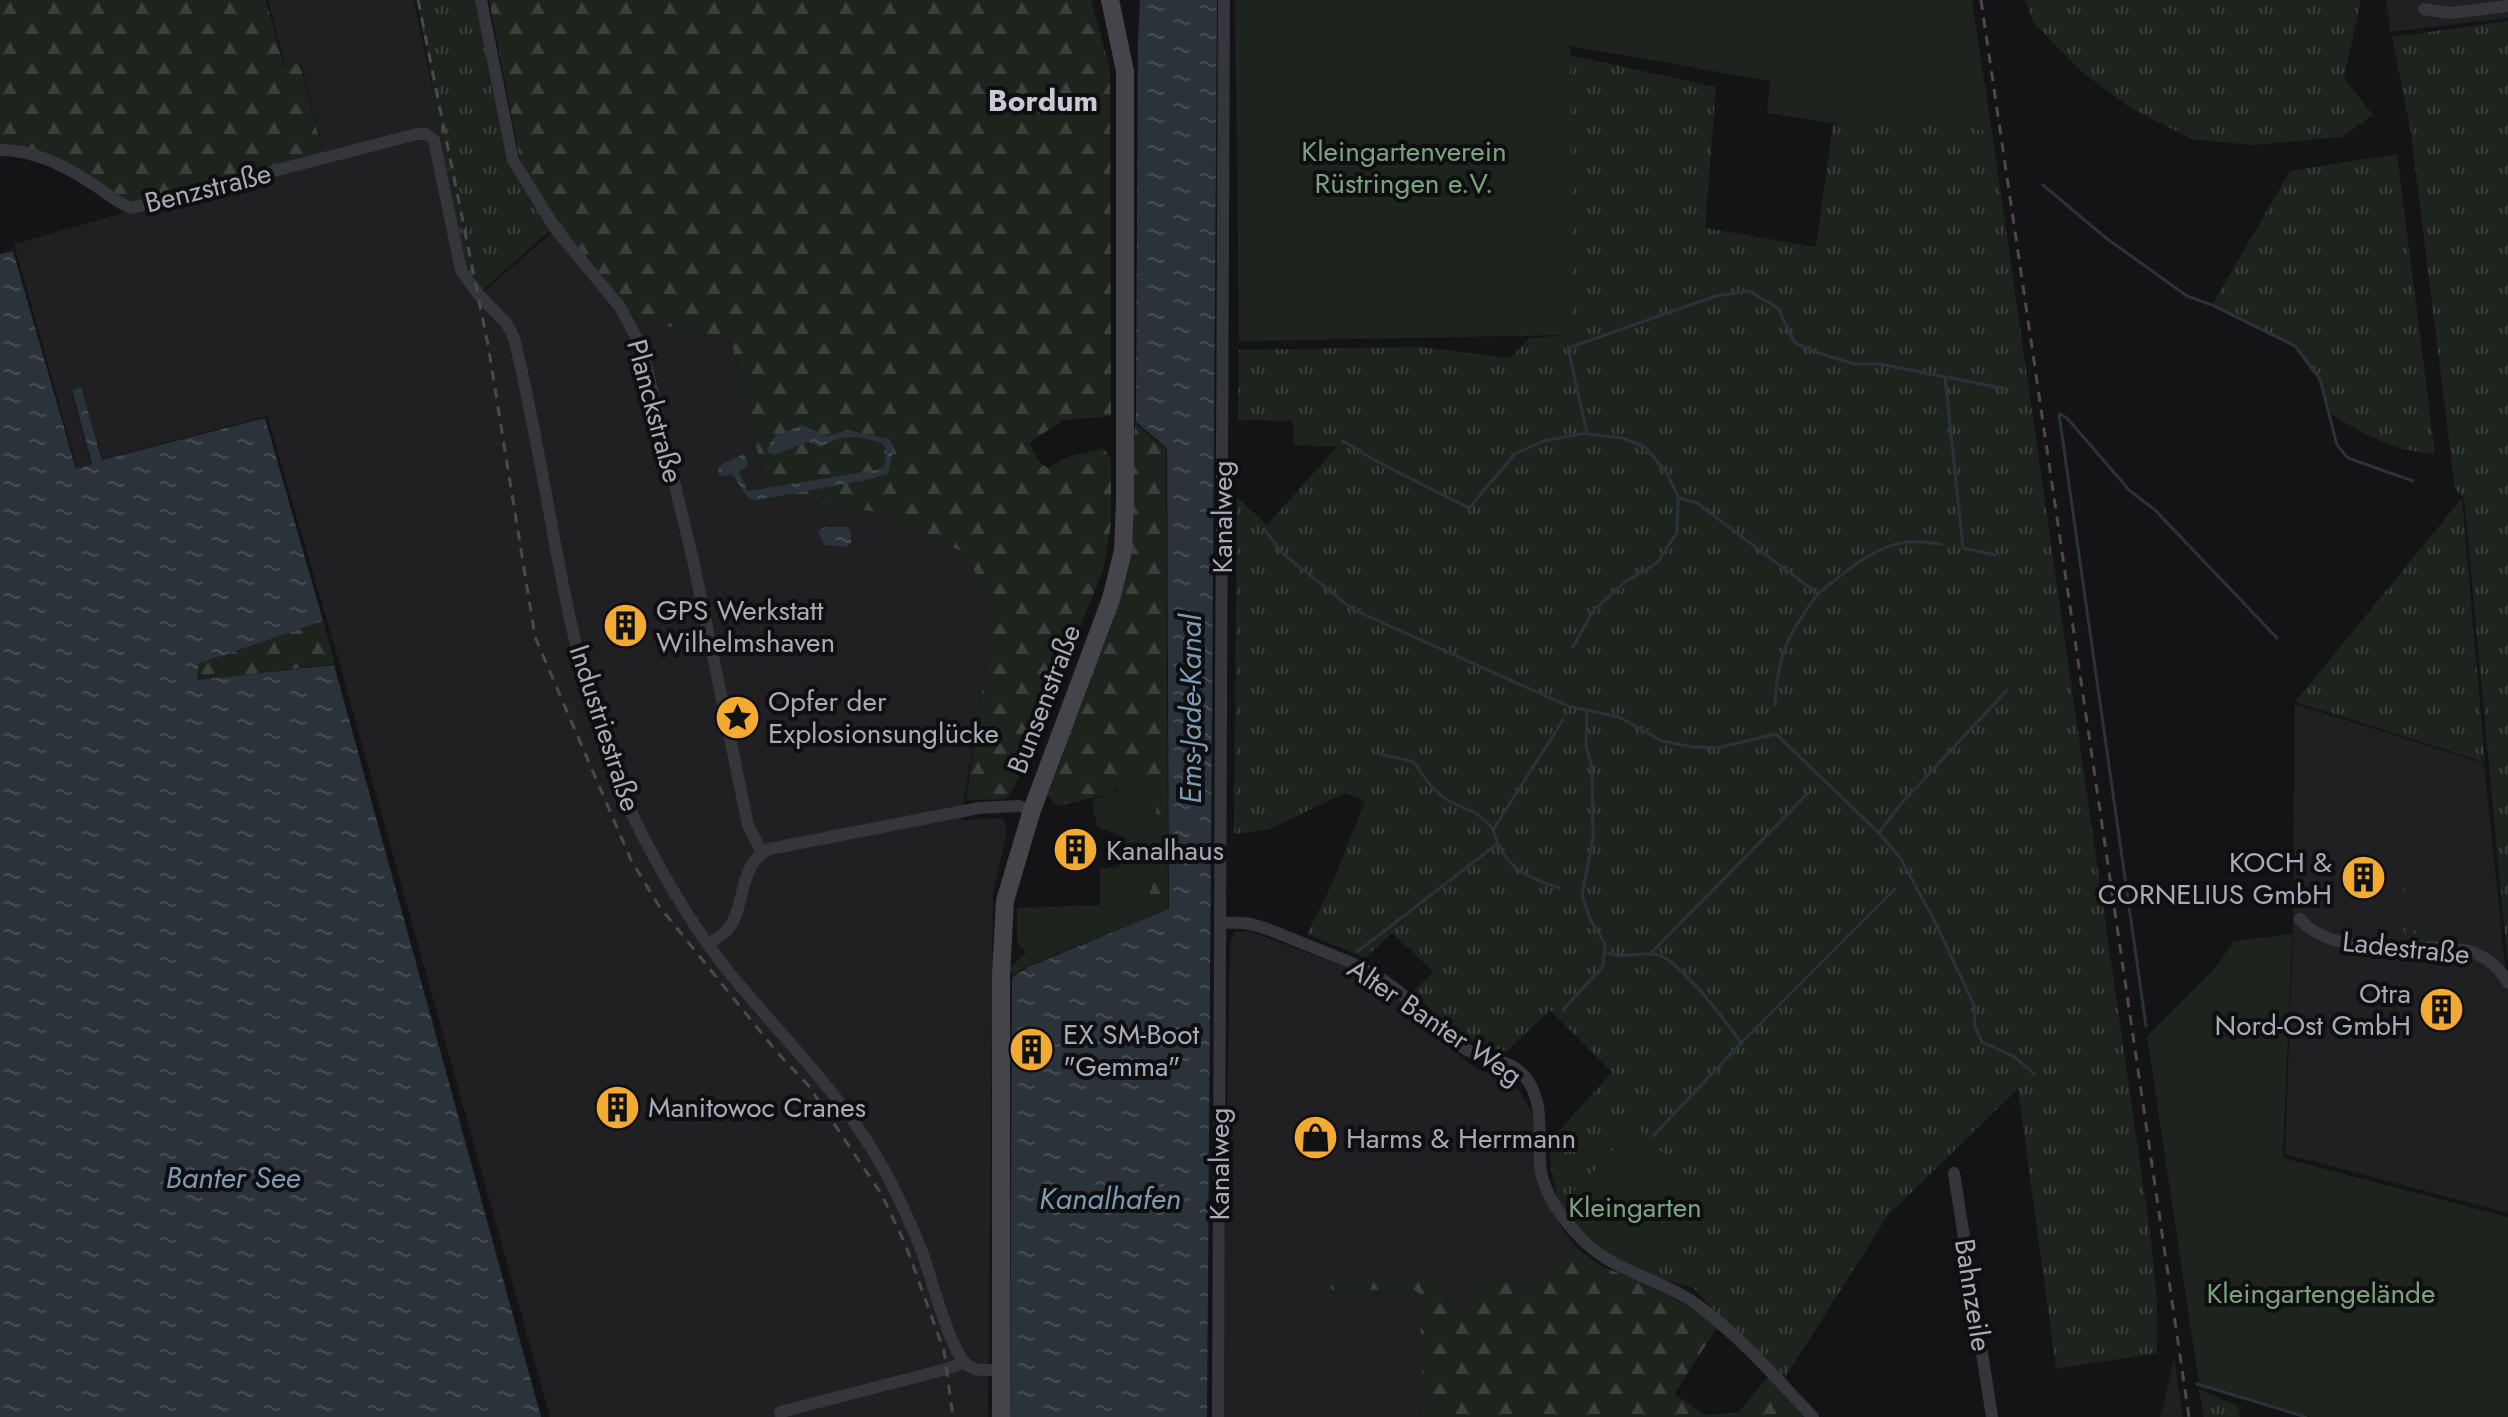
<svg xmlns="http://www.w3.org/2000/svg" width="2508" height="1417" font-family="Jost,sans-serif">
<defs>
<pattern id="grass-tufts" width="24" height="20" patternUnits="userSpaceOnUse" patternTransform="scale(2)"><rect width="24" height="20" fill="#1c241d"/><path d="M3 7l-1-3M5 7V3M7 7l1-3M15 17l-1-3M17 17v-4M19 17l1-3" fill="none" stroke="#3a413c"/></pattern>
<pattern id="forest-firs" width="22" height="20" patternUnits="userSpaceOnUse" patternTransform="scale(2)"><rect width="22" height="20" fill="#1c241d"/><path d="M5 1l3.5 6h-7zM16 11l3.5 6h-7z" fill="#3a413c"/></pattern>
<pattern id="water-ripples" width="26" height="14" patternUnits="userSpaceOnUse" patternTransform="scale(2)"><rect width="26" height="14" fill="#2a333a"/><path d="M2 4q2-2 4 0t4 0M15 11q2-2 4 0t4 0" fill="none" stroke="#464e54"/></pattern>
</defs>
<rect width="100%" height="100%" fill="#141416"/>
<!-- built -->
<g fill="#202023">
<polygon points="268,0 414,0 476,298 557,228 617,304 640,320 731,340 768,496 871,511 961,551 996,602 961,820 1004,818 1007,832 993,893 988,1417 550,1417 339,662 267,416 103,459 80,387 71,390 91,464 77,468 14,244 324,156 301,63 285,66"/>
<polygon points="2386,0 2508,0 2508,18 2390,32"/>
<polygon points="2295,704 2484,763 2508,995 2508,1213 2285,1154 2293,930"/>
<polygon points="1250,931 1360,973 1382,986 1407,1004 1435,1036 1471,1065 1518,1088 1532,1112 1537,1141 1539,1180 1561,1227 1578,1249 1601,1266 1659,1290 1704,1316 1674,1394 1705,1415 1738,1413 1770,1375 1811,1417 1222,1417 1230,943 1235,932"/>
<polygon points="2174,1358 2183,1417 2160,1417 2163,1407"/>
</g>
<!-- grass -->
<g fill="url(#grass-tufts)">
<polygon points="417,0 477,0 510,161 550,231 479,293 466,271"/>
<polygon points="2025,0 2361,0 2344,78 2373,115 2342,137 2253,145 2191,139 2129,107 2081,71 2033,22"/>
<polygon points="2508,21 2508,967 2464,498 2455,489 2411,133 2392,37"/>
<path d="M1570 55 1716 87 1705 228 1816 247 1833 124 1867 128 1870 107 1992 132 2150 1233 2157 1298V1353L2056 1369 2018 1089 1888 1215 1783 1381 1692 1287 1650 1276 1636 1127 1560 1206 1552 1175 1549 1142 1612 1072 1550 1010 1506 1052C1463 1045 1442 1021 1412 992L1434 972 1392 933 1365 958 1307 934 1333 882 1365 801 1345 793 1268 830 1234 834 1237 497 1267 525 1337 447 1294 445 1293 421 1238 420 1239 350 1420 347 1510 358 1530 338 1570 335Z"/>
<path d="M2397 154 2435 454C2393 450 2366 436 2331 414L2320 379 2295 346 2212 305 2290 171Z"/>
<polygon points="2462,498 2485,762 2295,702"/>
<polygon points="2397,879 2404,885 2409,928 2405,928 2406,935 2414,935 2414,931 2429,929 2428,919 2436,916 2439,942 2404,940"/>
<polygon points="2199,1389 2238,1406 2240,1417 2204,1417"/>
</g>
<!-- forest -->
<g fill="url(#forest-firs)">
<polygon points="0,0 266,0 284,67 300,63 323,154 131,206 90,178 0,148"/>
<polygon points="489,0 1091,0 1110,69 1111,416 1063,420 1029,443 1041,464 1048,468 1067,457 1103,448 1111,459 1111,523 1103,571 1016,784 1006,799 966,800 995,602 961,551 871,511 768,496 731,340 640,320 617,304 557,228 520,159"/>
<polygon points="1135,423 1166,449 1168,909 1140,921 1157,871 1117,787 1110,794 1058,806 1048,796 1116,607 1130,555"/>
<polygon points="323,621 335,664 199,680 198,664"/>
<polygon points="1578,1249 1601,1266 1659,1290 1718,1326 1674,1394 1705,1415 1738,1413 1770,1375 1811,1417 1422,1417 1427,1402 1423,1380 1419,1293 1413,1289 1332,1290 1330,1286 1336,1279 1418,1277 1433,1282 1446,1304 1463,1311 1466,1309 1477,1286 1488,1283 1538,1284"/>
</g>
<!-- garden -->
<g fill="#1c241d">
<polygon points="1235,0 1972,0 1992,132 1870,107 1867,128 1767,113 1770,81 1570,46 1571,335 1239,341"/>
<polygon points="1134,779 1156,799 1157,871 1140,921 1028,966 1013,977 1009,968 1026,953 1017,942 1017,908 1100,905 1100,869 1119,867 1119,835 1097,827 1092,800 1110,794"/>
<polygon points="2292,934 2283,1158 2508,1217 2508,1417 2311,1417 2199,1384 2147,1036 2216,967 2234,941"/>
<path d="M1637 1127 1713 1204 1650 1276C1604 1255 1588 1249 1560 1206Z"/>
</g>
<!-- water -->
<g fill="url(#water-ripples)">
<polygon points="1140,0 1217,0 1207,1417 1010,1417 1012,978 1028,967 1169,909 1167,448 1136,422 1138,40"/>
<polygon points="13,251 76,469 92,464 72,390 81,387 102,460 265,418 323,621 198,664 198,680 334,665 541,1417 0,1417 0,254"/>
<path d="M802 425 827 436 847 430 890 439 893 452 888 474 862 481 757 500 749 499 733 475 720 476 717 467 743 454 748 461 746 468 739 472 748 491 877 470 884 466 887 450 882 443C855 436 847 433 821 447L808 442 774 455 769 453 767 449 775 436Z"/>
<polygon points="824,527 847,527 851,531 851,543 847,547 824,545 818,531"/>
</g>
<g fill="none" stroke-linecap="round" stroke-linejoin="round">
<!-- stream -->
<g stroke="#2a333a" stroke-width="3">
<polyline points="2043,185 2106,238 2187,296 2212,305 2295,346 2320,379 2337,445 2348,458 2413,481"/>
<polyline points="1945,377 1963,548 1995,555"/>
<polyline points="2059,414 2146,1026"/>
<polyline points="2060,414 2067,418 2130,491 2155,510 2277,638"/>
<polyline points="1343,441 1378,462 1469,508 1515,454 1543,441 1587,433 1568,348 1716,296 1749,291 1778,308 1794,342 1812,351 1854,364 1880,364 2006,389"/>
<path d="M1679 498 1697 503 1818 594C1842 574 1875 545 1908 542 1918 541 1930 543 1941 544"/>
<polyline points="1265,530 1283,554 1354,610 1568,706 1619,717 1662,741 1693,747 1717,748 1776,734 1879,833 1901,859 1936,924 1974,1005 1975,1027 1982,1042 2015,1057 2034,1074"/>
<polyline points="1573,647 1593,611 1625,582 1657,563 1677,533 1678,497 1667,473 1645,447 1622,438 1589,434"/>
<path d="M1775 705C1777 657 1788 633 1818 594"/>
<path d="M1381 754 1414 762C1424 777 1433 791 1449 801 1469 812 1476 809 1493 829"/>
<polyline points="1879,833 1899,806 2007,690"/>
<path d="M1560 888C1526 878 1504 867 1493 830L1563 720"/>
<polyline points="1357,952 1497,844"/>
<path d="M1606 952C1626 961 1642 949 1661 956 1683 965 1727 1022 1741 1043L1653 1136"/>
<polyline points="1651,953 1808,793"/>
<polyline points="1563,1010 1603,966 1605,944 1590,919 1582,895 1593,838 1592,769 1586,745 1587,710"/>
<polyline points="1741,1043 1896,888"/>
<polyline points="2197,1384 2306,1417"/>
</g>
<!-- street -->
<g stroke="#35363b" stroke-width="12">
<polyline points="481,0 513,160 555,228 620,307 642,348 693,560 748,825 762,853"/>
<polyline points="2424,9 2450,13 2508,6"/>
<path d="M0 150C31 150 62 164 88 181 102 189 115 202 131 208L417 134H426L434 140 461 270 478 294 507 324 514 338C556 506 564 688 647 844 671 889 699 936 732 976 787 1043 845 1097 887 1175 900 1200 912 1226 922 1252 932 1279 948 1345 966 1364 975 1372 989 1370 1001 1369"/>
<path d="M2300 919C2335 961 2422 939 2472 952 2488 958 2500 968 2508 983"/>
<path d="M1220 923C1230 923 1240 922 1250 924 1270 928 1288 938 1307 945 1334 956 1364 966 1389 984 1415 1002 1434 1029 1462 1047 1482 1060 1510 1057 1526 1078 1547 1106 1536 1141 1541 1172 1545 1194 1562 1218 1577 1234 1608 1271 1658 1277 1696 1304 1740 1336 1776 1378 1813 1417"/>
<path d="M708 944C715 939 724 935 729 928 746 904 739 863 769 849L979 808 1019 806 1032 810"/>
<polyline points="1954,1173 1992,1417"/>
<polyline points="782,1417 780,1412 947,1369 964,1362"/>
<polyline points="1218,1417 1224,0"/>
</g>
<!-- secondary -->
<polyline stroke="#43454b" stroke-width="18" points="1001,1417 1001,975 1005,901 1032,810 1111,599 1123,551 1125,502 1125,71 1110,0"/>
<!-- rail -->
<g stroke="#484a50" stroke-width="3" stroke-dasharray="10 8" stroke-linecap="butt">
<polyline points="418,0 488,345 535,637 631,860 659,906 776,1051 808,1085 882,1195 906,1246 944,1351 953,1417"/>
<polyline points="1981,0 2189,1417"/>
</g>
</g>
<!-- icons -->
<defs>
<symbol id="building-disc" viewBox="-11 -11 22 22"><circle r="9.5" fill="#f2aa30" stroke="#0f0f11"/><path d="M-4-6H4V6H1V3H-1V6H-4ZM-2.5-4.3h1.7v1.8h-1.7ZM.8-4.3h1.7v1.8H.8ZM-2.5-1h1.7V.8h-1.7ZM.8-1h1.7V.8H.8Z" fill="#111"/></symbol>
<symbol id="sight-disc" viewBox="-11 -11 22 22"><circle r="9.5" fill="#f2aa30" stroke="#0f0f11"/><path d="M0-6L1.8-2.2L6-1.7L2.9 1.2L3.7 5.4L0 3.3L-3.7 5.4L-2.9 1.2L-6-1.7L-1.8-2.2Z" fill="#111"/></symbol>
<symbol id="shop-disc" viewBox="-11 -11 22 22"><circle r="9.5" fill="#f2aa30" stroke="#0f0f11"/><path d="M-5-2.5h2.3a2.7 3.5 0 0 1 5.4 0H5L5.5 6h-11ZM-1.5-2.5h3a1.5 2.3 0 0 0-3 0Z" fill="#111"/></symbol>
</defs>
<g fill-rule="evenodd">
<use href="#building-disc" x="600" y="600" width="51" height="51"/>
<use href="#sight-disc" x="712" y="692" width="51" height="51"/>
<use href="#building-disc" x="1050" y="824" width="51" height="51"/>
<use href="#building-disc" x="2338" y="852" width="51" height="51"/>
<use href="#building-disc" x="2416" y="984" width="51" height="51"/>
<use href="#building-disc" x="1006" y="1024" width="51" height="51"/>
<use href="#building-disc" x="592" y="1082" width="51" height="51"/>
<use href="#shop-disc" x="1290" y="1112" width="51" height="51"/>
</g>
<g text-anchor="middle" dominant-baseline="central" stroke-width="8" stroke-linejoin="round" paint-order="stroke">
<!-- park labels -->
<g font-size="28" fill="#7ca17e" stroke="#0f0f11">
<text x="1404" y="151">Kleingartenverein<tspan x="1404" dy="32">Rüstringen e.V.</tspan></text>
<text x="1635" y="1207">Kleingarten</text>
<text x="2321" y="1293">Kleingartengelände</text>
</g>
<!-- street labels -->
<g font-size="28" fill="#a6abb6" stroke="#0f0f11">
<text transform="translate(208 188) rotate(-14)">Benzstraße</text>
<text transform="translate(655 411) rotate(75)">Planckstraße</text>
<text transform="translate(1222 517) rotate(-90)">Kanalweg</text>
<text transform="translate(1044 699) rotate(-69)">Bunsenstraße</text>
<text transform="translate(605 728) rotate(72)">Industriestraße</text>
<text transform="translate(2406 948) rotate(6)">Ladestraße</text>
<text transform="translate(1435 1022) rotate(34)">Alter Banter Weg</text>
<text transform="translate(1219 1164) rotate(-90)">Kanalweg</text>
<text transform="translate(1973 1295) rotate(81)">Bahnzeile</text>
</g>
<!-- poi labels -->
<g font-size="28" fill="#a6abb6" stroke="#0f0f11" text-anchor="start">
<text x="656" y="610">GPS Werkstatt<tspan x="656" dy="32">Wilhelmshaven</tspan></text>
<text x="768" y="701">Opfer der<tspan x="768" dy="32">Explosionsunglücke</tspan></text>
<text x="1106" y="850">Kanalhaus</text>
<text x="2332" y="862" text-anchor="end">KOCH &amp;<tspan x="2332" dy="32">CORNELIUS GmbH</tspan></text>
<text x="2411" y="993" text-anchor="end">Otra<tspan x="2411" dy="32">Nord-Ost GmbH</tspan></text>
<text x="1063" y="1034">EX SM-Boot<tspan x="1063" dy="32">"Gemma"</tspan></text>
<text x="648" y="1107">Manitowoc Cranes</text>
<text x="1346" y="1138">Harms &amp; Herrmann</text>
</g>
<!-- neighbourhood labels -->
<g font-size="30" font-weight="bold" fill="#c7cad2" stroke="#0f0f11">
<text x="1043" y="100">Bordum</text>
</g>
<!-- water labels -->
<g font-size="30" font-style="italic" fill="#7c9ab1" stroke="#0f0f11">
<text transform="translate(1190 709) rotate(-90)">Ems-Jade-Kanal</text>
<text x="233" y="1177">Banter See</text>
<text x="1110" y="1198">Kanalhafen</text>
</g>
</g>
</svg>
